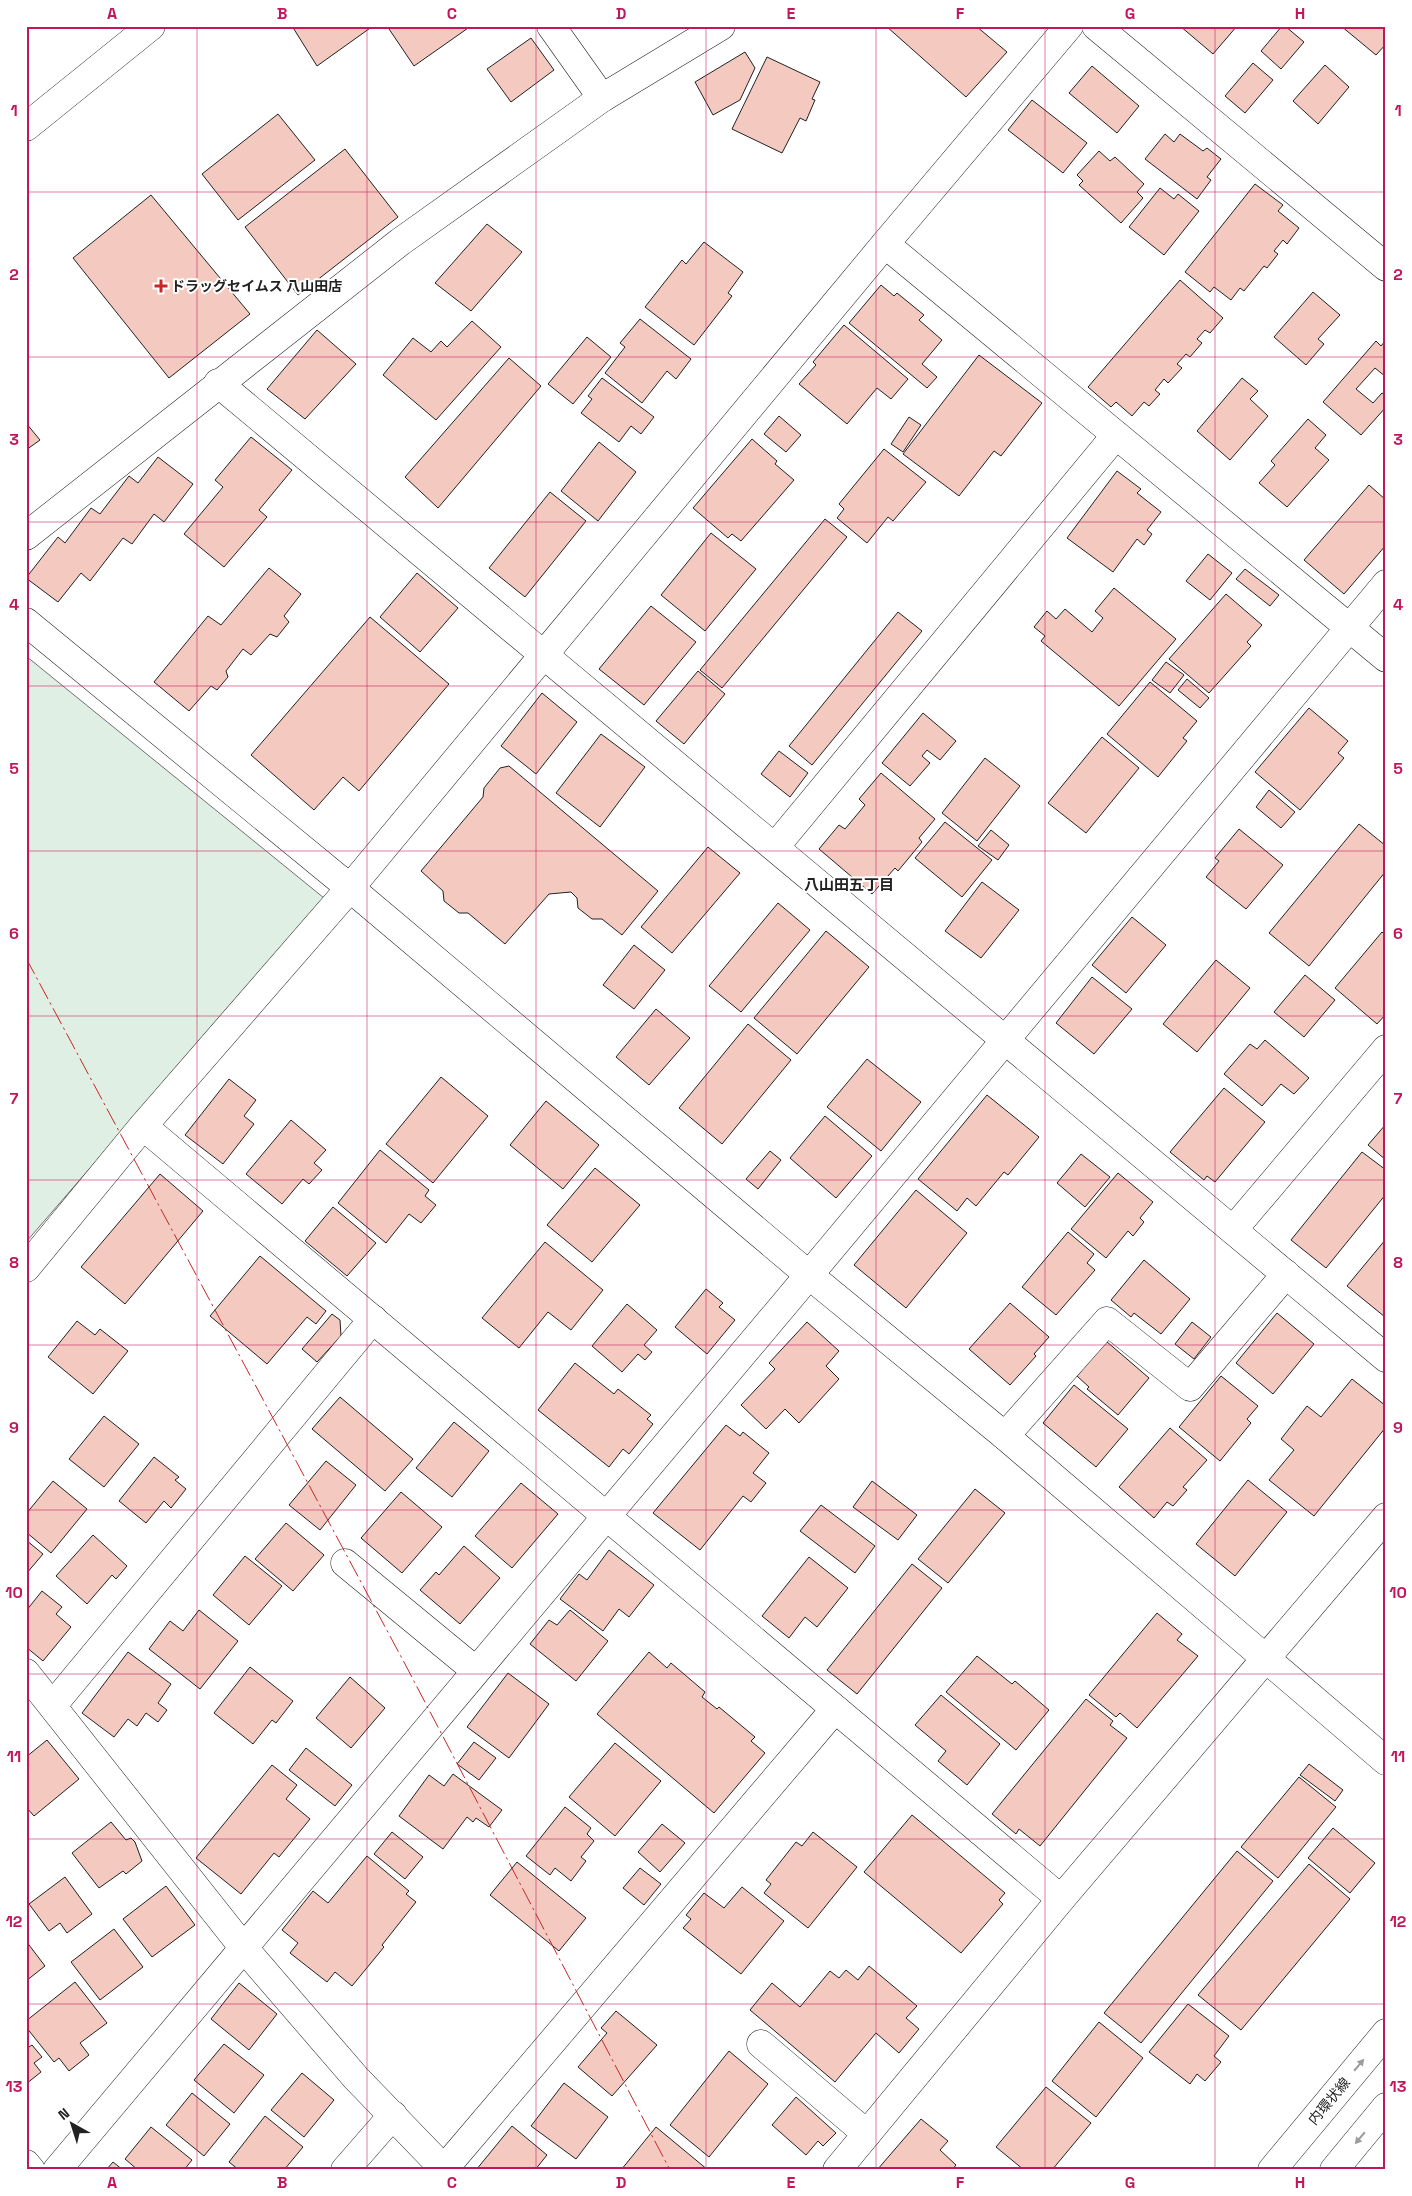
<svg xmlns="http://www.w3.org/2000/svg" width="1412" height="2196" font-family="'Space Grotesk','Noto Sans JP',sans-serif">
<rect width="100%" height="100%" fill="#fff"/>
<!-- green -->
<polygon fill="#e0efe3" stroke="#6f6f6f" points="26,656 324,898 26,1242"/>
<!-- building -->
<g fill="#f3c9c0" stroke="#222">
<polygon points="292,26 373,26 317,66"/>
<polygon points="387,26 471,26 414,66"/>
<polygon points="886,26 976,26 1007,52 966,97"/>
<polygon points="1180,26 1237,26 1213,54"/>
<polygon points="1282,26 1285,26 1304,42 1281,69 1261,51"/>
<polygon points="1341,26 1386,26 1386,44 1376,55"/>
<polygon points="531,38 554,70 511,102 487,69"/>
<polygon points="745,52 755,68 740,100 713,115 695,82"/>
<polygon points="767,57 820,82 812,99 815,100 806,121 800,118 782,153 732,129"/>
<polygon points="1253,63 1273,80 1245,113 1225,96"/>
<polygon points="1325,65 1349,87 1318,124 1293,101"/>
<polygon points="1092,66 1139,106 1117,133 1069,93"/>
<polygon points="1032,100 1087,143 1063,173 1008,130"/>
<polygon points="278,114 315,160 238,220 202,174"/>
<polygon points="1165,134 1174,142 1180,134 1203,151 1207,148 1221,159 1207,177 1211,180 1197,199 1145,159"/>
<polygon points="345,149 398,217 298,295 245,227"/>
<polygon points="1099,151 1110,161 1115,157 1144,184 1137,192 1143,198 1121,223 1079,185 1083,181 1077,175"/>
<polygon points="1255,184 1283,205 1278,211 1299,228 1287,244 1283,240 1274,251 1278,254 1267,268 1264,266 1244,291 1240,288 1231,300 1214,287 1210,292 1185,272"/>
<polygon points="1160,188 1174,199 1178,194 1199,211 1164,255 1129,227"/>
<polygon points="151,195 250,314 169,378 73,258"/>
<polygon points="487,224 522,252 471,311 435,283"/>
<polygon points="704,242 743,272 728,293 732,296 694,345 645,307 682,260 686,264"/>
<polygon points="1180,280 1223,318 1210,333 1205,330 1197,339 1202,343 1190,357 1186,354 1177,364 1182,368 1168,383 1164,379 1155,390 1160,394 1149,406 1144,402 1132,416 1116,402 1111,407 1088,387"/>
<polygon points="881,285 894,296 897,293 924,315 919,320 942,340 922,364 937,377 927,388 849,323"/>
<polygon points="1313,292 1340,315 1318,339 1324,344 1306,365 1274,337"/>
<polygon points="640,319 691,359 676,379 667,371 642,403 605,373 625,347 620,343"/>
<polygon points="472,321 501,347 436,420 383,375 413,338 431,352 441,341 447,347"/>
<polygon points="844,325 908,379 891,399 877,388 847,424 799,384 816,365 813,362"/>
<polygon points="317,330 356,364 305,419 267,389"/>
<polygon points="587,337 611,357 573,404 548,384"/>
<polygon points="1386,340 1386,377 1375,368 1356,389 1373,403 1382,393 1386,396 1386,407 1361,435 1323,402 1376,341 1381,346"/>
<polygon points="979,355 1042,403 1001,456 994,451 959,496 903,454"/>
<polygon points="509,358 541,386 438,508 405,477"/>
<polygon points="602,378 654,417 641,434 631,426 619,442 581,413 592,399 588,396"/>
<polygon points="1242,378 1258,391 1250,399 1268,416 1230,460 1197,431"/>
<polygon points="779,416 801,435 786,452 764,434"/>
<polygon points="909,417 921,425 903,452 891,444"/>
<polygon points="1308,419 1326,435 1315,448 1329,460 1287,507 1259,483 1275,465 1271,461"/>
<polygon points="26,423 40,440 26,450"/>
<polygon points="251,437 292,470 259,510 267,517 224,567 184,534 223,487 215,480"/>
<polygon points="752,439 777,461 775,464 794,480 741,541 732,534 728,538 693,508"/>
<polygon points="599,442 636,472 598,521 561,491"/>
<polygon points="884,449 926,482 893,521 888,517 867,543 837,518 844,509 839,504"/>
<polygon points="158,457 193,484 164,522 154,514 132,544 123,538 90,581 81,573 58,602 26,578 58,537 65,543 91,508 100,514 129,476 138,483"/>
<polygon points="1117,471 1141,489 1137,493 1161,512 1147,530 1152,534 1144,545 1137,539 1113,572 1067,538"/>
<polygon points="1369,485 1386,500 1386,545 1344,594 1304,560"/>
<polygon points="550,492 586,521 525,597 489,568"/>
<polygon points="825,519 847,537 722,688 700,670"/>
<polygon points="711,533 756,569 705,631 661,595"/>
<polygon points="1208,554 1232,573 1210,600 1186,581"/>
<polygon points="269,568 301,594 284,616 289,622 277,637 270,634 251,655 243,649 226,671 228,677 217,690 211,686 189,711 154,682 208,616 221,625"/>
<polygon points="1245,569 1279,595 1270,606 1236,579"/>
<polygon points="417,573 458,608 420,652 380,617"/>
<polygon points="1114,588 1176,639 1119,706 1041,641 1045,636 1034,627 1047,611 1056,619 1065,609 1092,632 1103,618 1095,611"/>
<polygon points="1226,594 1262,625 1247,642 1251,646 1209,693 1169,659"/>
<polygon points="651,606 696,642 644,705 599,669"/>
<polygon points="898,612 922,631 812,765 789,746"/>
<polygon points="370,617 449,684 359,791 343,777 314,810 251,755"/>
<polygon points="1166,662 1184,675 1170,693 1152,680"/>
<polygon points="698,671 725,694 684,744 656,721"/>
<polygon points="1187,679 1209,698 1200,708 1178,690"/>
<polygon points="1150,682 1197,721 1183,738 1187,741 1158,777 1107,734"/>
<polygon points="542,693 577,722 536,774 501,746"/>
<polygon points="1309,708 1348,741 1338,753 1344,758 1300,810 1255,772"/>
<polygon points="923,713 956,741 940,760 927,750 922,756 930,763 910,786 882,763"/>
<polygon points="601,734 645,767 600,827 556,793"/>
<polygon points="1102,737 1139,768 1086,833 1048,803"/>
<polygon points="779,751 808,773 790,797 761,774"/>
<polygon points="985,758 1020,786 977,841 942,813"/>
<polygon points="509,766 658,891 622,935 602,919 592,919 578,908 577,898 571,892 549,894 505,944 468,913 459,913 444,901 443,891 421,871 483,797 484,788 500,768"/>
<polygon points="881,773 935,819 919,838 922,842 898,871 895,868 872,894 819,849 839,825 845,829 865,805 859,799"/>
<polygon points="1269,790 1295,812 1281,828 1256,807"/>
<polygon points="945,822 992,860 962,897 915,858"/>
<polygon points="1359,824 1386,846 1386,855 1384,857 1386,859 1386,871 1309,966 1269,933"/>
<polygon points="1239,829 1283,865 1246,909 1206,877 1219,861 1215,858"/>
<polygon points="991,830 1009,845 998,860 978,846"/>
<polygon points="708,847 740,873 672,953 641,927"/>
<polygon points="982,882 1019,910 981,958 945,931"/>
<polygon points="778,903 810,930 741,1012 709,986"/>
<polygon points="1132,917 1166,945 1126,993 1092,965"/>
<polygon points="826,931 869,967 797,1054 754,1018"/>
<polygon points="1382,932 1386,936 1386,1014 1377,1024 1335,988"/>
<polygon points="634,945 665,970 634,1009 603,985"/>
<polygon points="1216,960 1250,988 1197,1052 1163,1024"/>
<polygon points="1305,975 1335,1000 1304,1037 1274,1012"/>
<polygon points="1092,977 1132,1009 1094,1054 1056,1023"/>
<polygon points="656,1009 690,1038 649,1085 616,1057"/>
<polygon points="748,1024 791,1060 722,1144 679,1108"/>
<polygon points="1265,1040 1309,1078 1294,1094 1281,1084 1262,1106 1224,1074 1250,1044 1257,1049"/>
<polygon points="867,1059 921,1102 881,1151 827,1107"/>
<polygon points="441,1077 488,1116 433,1183 386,1144"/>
<polygon points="229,1079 256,1100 244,1116 254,1124 223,1164 185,1135"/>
<polygon points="1224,1088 1265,1122 1215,1182 1207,1176 1204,1180 1170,1152"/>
<polygon points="987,1095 1039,1137 1008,1175 1004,1172 976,1206 967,1198 957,1211 918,1179"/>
<polygon points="546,1101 599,1145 563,1189 510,1145"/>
<polygon points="825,1116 872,1156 836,1198 790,1158"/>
<polygon points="291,1120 326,1150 314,1163 322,1170 309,1184 303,1179 282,1204 246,1174"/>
<polygon points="1386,1124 1386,1160 1368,1145"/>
<polygon points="380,1150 429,1190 425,1196 436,1205 421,1223 409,1214 386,1243 338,1203"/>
<polygon points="770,1151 781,1160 758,1189 746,1179"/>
<polygon points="1362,1152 1386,1170 1386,1194 1326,1268 1291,1240"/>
<polygon points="1081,1154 1110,1177 1085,1207 1057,1183"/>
<polygon points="595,1168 640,1205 592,1262 547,1225"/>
<polygon points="1118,1173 1153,1202 1140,1218 1144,1222 1133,1236 1128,1231 1106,1258 1071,1229"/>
<polygon points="160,1174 203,1211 125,1304 81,1267"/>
<polygon points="916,1190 967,1233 906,1308 854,1265"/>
<polygon points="333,1207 376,1243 347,1276 305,1241"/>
<polygon points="1068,1232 1094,1254 1087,1263 1095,1270 1056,1315 1022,1287"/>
<polygon points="1386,1239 1386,1316 1385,1317 1347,1286"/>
<polygon points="545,1242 603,1290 571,1330 548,1312 519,1348 482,1318"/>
<polygon points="260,1256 326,1311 316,1324 307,1317 267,1364 210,1316"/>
<polygon points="1144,1260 1190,1299 1161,1334 1134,1313 1131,1317 1111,1300"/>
<polygon points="706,1289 723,1303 719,1307 735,1320 707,1354 675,1327"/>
<polygon points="1010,1303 1049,1337 1034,1354 1036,1356 1010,1385 969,1349"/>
<polygon points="627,1304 657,1330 644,1345 652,1352 645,1360 638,1354 622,1372 592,1346"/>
<polygon points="1277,1313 1314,1344 1273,1394 1236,1363"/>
<polygon points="332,1314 340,1320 341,1336 317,1362 302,1349"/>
<polygon points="77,1321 95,1335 100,1329 128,1351 93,1394 48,1357"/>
<polygon points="807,1322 839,1351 826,1366 839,1379 799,1423 785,1409 766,1429 741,1405 775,1369 769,1363"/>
<polygon points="1192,1322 1211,1337 1194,1359 1175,1344"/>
<polygon points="1106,1341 1149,1378 1118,1415 1087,1389 1089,1387 1077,1376"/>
<polygon points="575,1363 614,1394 618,1389 651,1415 647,1419 653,1424 629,1454 623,1449 609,1467 538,1410"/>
<polygon points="1221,1376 1258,1406 1247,1419 1251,1423 1220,1461 1179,1427"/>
<polygon points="1352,1379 1386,1406 1386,1427 1314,1516 1269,1480 1294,1450 1281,1439 1307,1406 1321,1417"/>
<polygon points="1074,1385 1128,1429 1096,1467 1043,1423"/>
<polygon points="340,1397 413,1459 385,1491 312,1429"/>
<polygon points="104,1416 139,1444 104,1487 69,1459"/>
<polygon points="454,1422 489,1451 452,1497 416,1468"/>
<polygon points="726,1425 740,1436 743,1432 769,1453 753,1473 766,1483 751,1502 743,1496 700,1550 653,1513"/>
<polygon points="1170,1428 1207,1460 1183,1487 1187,1490 1173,1506 1167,1502 1154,1518 1119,1487"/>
<polygon points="154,1457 179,1477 175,1480 186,1489 171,1508 164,1501 146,1523 119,1501"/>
<polygon points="326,1461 356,1485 320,1530 289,1505"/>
<polygon points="1248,1480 1287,1512 1235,1576 1196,1544"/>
<polygon points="53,1481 87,1509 51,1553 26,1532 26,1514"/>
<polygon points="872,1481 917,1515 898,1540 853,1507"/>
<polygon points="521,1483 558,1514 512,1568 475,1536"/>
<polygon points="975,1489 1005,1513 948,1583 918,1559"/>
<polygon points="401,1492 442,1527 402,1573 361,1538"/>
<polygon points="821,1505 875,1546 855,1573 800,1531"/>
<polygon points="286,1523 324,1555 293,1591 255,1559"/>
<polygon points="93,1535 127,1566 116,1579 112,1575 87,1604 56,1576"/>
<polygon points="26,1540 43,1554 26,1574"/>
<polygon points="464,1546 500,1578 460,1624 420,1590 436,1572 439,1575"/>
<polygon points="609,1550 654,1585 629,1617 619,1609 603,1631 560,1599 579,1574 587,1580"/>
<polygon points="245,1556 282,1586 249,1625 213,1595"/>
<polygon points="809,1557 848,1588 817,1627 805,1617 789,1638 762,1616"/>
<polygon points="912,1564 942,1588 857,1694 827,1670"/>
<polygon points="42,1591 62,1607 56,1614 71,1627 43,1661 26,1647 26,1611"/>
<polygon points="199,1610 238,1641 200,1689 149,1649 170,1621 183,1631"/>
<polygon points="570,1610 608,1641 576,1681 530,1644 549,1620 557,1625"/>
<polygon points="1157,1613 1182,1634 1177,1640 1198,1656 1137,1728 1120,1713 1116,1717 1089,1695"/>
<polygon points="128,1652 171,1684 158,1703 167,1710 158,1722 146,1713 137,1726 128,1719 114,1737 82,1713"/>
<polygon points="649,1652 667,1668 671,1663 705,1692 702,1697 717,1709 719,1707 755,1737 751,1741 765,1753 714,1813 597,1714"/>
<polygon points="977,1656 1012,1684 1015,1681 1049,1710 1016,1750 946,1692"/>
<polygon points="250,1667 293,1701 276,1723 272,1720 253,1744 214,1713"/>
<polygon points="508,1673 549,1704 509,1758 467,1727"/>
<polygon points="350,1677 385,1708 351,1748 316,1718"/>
<polygon points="941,1695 1000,1744 967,1785 938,1761 946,1751 915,1725"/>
<polygon points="1086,1699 1113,1721 1110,1725 1127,1738 1040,1846 1019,1829 1016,1834 992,1814"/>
<polygon points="47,1740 79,1779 34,1816 26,1807 26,1757"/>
<polygon points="474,1742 496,1758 479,1780 457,1764"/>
<polygon points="615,1743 661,1781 615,1836 569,1797"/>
<polygon points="306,1748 352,1785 335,1806 289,1770"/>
<polygon points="1309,1764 1343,1790 1335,1801 1300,1775"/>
<polygon points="272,1765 297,1785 286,1799 310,1819 279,1857 274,1853 241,1894 196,1858"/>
<polygon points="453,1774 502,1810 489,1827 476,1818 473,1822 467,1817 443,1849 399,1816 429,1775 444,1786"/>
<polygon points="1299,1777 1336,1807 1278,1878 1241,1847"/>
<polygon points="565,1807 591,1828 587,1834 594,1841 581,1857 586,1861 571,1881 555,1868 550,1875 526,1856"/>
<polygon points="912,1815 1005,1893 999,1900 1003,1904 961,1953 864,1872"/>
<polygon points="111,1822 126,1840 131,1838 135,1842 142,1861 126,1874 123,1871 99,1888 72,1853"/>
<polygon points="662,1824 685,1843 660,1872 638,1852"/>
<polygon points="1333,1828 1375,1863 1350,1893 1308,1858"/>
<polygon points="392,1832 423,1857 405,1879 374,1854"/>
<polygon points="813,1832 857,1867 808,1928 764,1893 771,1884 766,1880 796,1842 802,1846"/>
<polygon points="1237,1851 1273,1881 1141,2043 1104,2013"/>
<polygon points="367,1856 409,1891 406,1894 416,1902 382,1945 384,1947 352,1986 335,1972 327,1982 290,1953 298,1943 282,1930 313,1891 328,1903"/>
<polygon points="517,1862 586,1918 559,1951 490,1895"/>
<polygon points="1309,1864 1350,1899 1241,2030 1198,1995"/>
<polygon points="640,1868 661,1884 644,1905 623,1888"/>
<polygon points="65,1877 92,1914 67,1933 60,1923 49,1931 29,1904"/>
<polygon points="166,1886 195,1925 152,1957 123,1919"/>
<polygon points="742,1887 784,1921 741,1974 683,1928 691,1919 686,1915 704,1893 724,1908"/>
<polygon points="114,1929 143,1967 100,2000 71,1962"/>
<polygon points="26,1941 45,1966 26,1981"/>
<polygon points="869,1966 917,2006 906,2018 919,2029 899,2053 876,2033 835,2082 750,2010 772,1983 800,2007 830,1971 839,1978 846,1970 858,1980"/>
<polygon points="75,1982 107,2023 80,2043 89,2055 69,2071 59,2058 54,2062 26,2027 26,2021"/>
<polygon points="239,1983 277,2014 249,2050 211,2019"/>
<polygon points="1188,2004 1229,2036 1214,2056 1221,2062 1205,2081 1197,2074 1190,2084 1149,2052"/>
<polygon points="616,2011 657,2045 612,2096 578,2067 607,2033 601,2028"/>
<polygon points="1099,2022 1143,2058 1096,2117 1052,2081"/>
<polygon points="224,2044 264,2075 234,2113 194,2080"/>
<polygon points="32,2045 42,2057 34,2063 41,2072 26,2084 26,2049"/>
<polygon points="729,2051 768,2084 709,2157 670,2125"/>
<polygon points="302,2073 334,2100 304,2137 271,2110"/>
<polygon points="564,2083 608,2117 576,2159 531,2126"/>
<polygon points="1046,2087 1091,2123 1052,2170 1024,2170 996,2147"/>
<polygon points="192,2093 230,2124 204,2156 166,2125"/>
<polygon points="796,2097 836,2133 823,2146 818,2141 806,2155 772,2125"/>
<polygon points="265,2116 303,2147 284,2170 239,2170 229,2162"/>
<polygon points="921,2119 948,2141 940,2150 956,2165 952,2170 877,2170"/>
<polygon points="512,2126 547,2155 535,2170 476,2170"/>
<polygon points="151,2127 192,2160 184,2170 138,2170 125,2159"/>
<polygon points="656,2127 708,2170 621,2170"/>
<polygon points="113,2162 123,2170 106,2170"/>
</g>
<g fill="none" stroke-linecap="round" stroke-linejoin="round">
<defs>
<g id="minor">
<polyline points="551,26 602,98"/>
<polyline points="1096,26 1386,267"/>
<polyline points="885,244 1386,658"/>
<polyline points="218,383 1386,1358"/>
<polyline points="26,536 400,242 602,98 721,26"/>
<polyline points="775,847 1116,435"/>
<polyline points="143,1126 1061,1899"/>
<polyline points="1233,1230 1386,1049"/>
<polyline points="26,1268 143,1126 350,888 885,244 1069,26"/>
<polyline points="1005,1436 1107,1321 1190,1387 1286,1274"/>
<polyline points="345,1563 475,1670"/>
<polyline points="26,1673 243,1947 356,2078 445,2170"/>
<polyline points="53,1705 373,1319"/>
<polyline points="761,2044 867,2134"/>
<polyline points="26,2164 31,2170"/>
<polyline points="444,2169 835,1709"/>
<polyline points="57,2170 809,1275 1386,584"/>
<polyline points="345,2170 393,2115"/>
<polyline points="837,2170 1061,1899 1386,1517"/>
</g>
<g id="tertiary">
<polyline points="26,127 151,26"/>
<polyline points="26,622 350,888 809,1275 1005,1436 1386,1761"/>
<polyline points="1272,2170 1386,2033"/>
<polyline points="1334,2170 1386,2107"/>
</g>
</defs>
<!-- minor casing -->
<use href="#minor" stroke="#222" stroke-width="29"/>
<!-- tertiary casing -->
<use href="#tertiary" stroke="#222" stroke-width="29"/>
<!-- minor -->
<use href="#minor" stroke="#fff" stroke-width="28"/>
<!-- tertiary -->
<use href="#tertiary" stroke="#fff" stroke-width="28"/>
<!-- power -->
<polyline stroke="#c62828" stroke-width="1" stroke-dasharray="18 4 2.5 4" stroke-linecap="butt" points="26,958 405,1664 670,2170"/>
</g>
<!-- one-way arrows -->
<defs><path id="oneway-solid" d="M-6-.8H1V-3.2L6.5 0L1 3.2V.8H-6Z" transform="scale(1.25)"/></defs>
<g fill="#9c9c9c">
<use href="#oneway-solid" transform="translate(1359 2065) rotate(-50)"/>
<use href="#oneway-solid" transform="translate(1360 2138) rotate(130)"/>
</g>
<!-- grid -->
<path fill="none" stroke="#c2185b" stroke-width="1" stroke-opacity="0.55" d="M197 26V2170M367 26V2170M536 26V2170M706 26V2170M876 26V2170M1045 26V2170M1215 26V2170M26 192H1386M26 357H1386M26 522H1386M26 686H1386M26 851H1386M26 1016H1386M26 1180H1386M26 1345H1386M26 1510H1386M26 1674H1386M26 1839H1386M26 2004H1386"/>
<!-- markers -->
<path fill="#c62828" stroke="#fff" stroke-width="2" d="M158.5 278.5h5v5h5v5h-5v5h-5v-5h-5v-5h5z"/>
<g text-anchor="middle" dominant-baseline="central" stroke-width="4" stroke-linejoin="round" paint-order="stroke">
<!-- poi labels -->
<g font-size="14" font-weight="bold" fill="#222" stroke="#fff" text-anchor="start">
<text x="171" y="286">ドラッグセイムス 八山田店</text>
</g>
<!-- street labels -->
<g font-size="14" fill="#222" stroke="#fff">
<text transform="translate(1329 2101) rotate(-50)">内環状線</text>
</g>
<!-- neighbourhood labels -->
<g font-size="15" font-weight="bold" fill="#222" stroke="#fff">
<text x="849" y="884">八山田五丁目</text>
</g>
</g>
<!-- border -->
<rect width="1412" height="2196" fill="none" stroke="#ffffff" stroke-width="55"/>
<!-- north arrow -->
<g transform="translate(72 2124) rotate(321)" stroke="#ffffff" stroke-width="4" paint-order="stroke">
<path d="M0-4L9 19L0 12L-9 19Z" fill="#222222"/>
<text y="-8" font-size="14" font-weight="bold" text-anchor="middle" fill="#222222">N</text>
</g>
<rect x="28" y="28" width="1356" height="2140" fill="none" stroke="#c2185b" stroke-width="2"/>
<g font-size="16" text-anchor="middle" font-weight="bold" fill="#c2185b">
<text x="112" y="19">A</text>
<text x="282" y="19">B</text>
<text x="452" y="19">C</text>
<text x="621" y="19">D</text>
<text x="791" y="19">E</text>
<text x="960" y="19">F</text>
<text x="1130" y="19">G</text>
<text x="1300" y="19">H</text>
<text x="14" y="116">1</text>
<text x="1398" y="116">1</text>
<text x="14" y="280">2</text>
<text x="1398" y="280">2</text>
<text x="14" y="445">3</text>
<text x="1398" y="445">3</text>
<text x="14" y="610">4</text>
<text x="1398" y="610">4</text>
<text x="14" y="774">5</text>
<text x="1398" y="774">5</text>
<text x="14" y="939">6</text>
<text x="1398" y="939">6</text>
<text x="14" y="1104">7</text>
<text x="1398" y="1104">7</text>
<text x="14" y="1268">8</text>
<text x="1398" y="1268">8</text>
<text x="14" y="1433">9</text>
<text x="1398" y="1433">9</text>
<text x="14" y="1598">10</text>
<text x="1398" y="1598">10</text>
<text x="14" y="1762">11</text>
<text x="1398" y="1762">11</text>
<text x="14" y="1927">12</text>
<text x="1398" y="1927">12</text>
<text x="14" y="2092">13</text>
<text x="1398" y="2092">13</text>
<text x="112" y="2188">A</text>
<text x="282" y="2188">B</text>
<text x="452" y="2188">C</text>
<text x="621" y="2188">D</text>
<text x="791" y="2188">E</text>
<text x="960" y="2188">F</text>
<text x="1130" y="2188">G</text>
<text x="1300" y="2188">H</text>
</g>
</svg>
